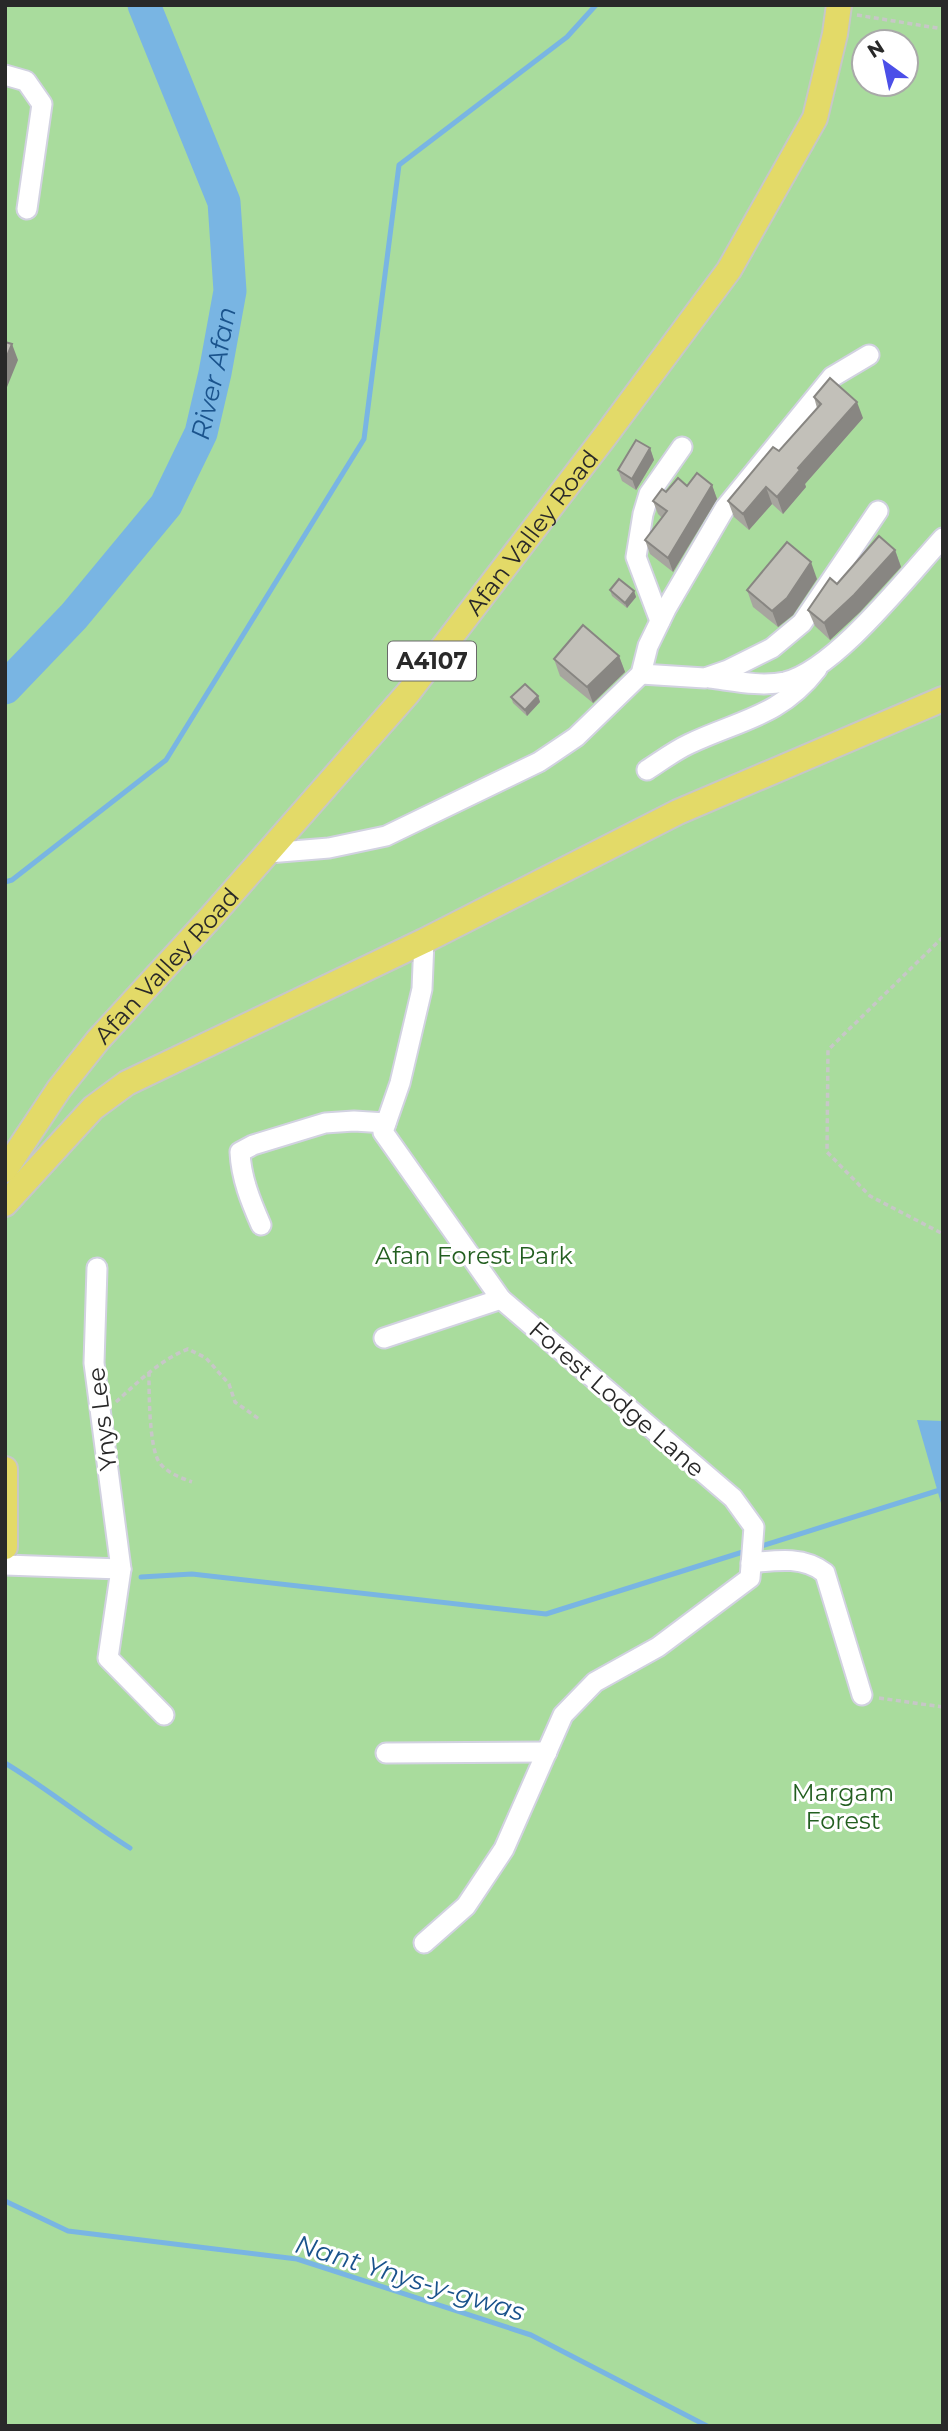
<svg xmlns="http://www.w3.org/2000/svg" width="948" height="2431" font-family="Montserrat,sans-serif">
<rect width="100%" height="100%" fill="#eae6dc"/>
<!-- green -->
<path fill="#a9dc9d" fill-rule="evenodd" d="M5 5H943V2426H5ZM864 42H906V84H864Z"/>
<!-- water -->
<polygon fill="#79b5e3" points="917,1420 943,1421 943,1510"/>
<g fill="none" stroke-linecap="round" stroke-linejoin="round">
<!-- stream -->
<g stroke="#79b5e3" stroke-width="5">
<polyline points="5,882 12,880 166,760 364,439 399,165 567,37 596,5"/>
<polyline points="755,1548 943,1489"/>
<polyline points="141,1577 192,1574 546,1614 746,1551"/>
<path d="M5 1763C48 1789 87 1821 130 1848"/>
<polyline points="5,2201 68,2231 297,2259 531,2335 707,2426"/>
</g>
<!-- river -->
<path stroke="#79b5e3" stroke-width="33" id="s1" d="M5 688 74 616 166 505 201 433 215 373 230 291 224 202 144 5"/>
<defs>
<g id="minor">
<polyline points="5,75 26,81 42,104 27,209"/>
<polyline points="660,621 636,557 643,514 649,494 682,447"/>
<polyline points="641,674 705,678 728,670 772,648 802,623 878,511"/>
<path d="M710 678C734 681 761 687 785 682 835 670 907 577 943 538"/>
<path d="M647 770C661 761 674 751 689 744 739 720 780 717 817 669"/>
<polyline points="268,853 329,848 386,836 539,762 576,737 641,674 648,646 666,609 725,508 832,377 869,355"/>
<polyline points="424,941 422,989 400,1083 383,1132 501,1299 733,1498 754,1527 750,1578 658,1647 595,1682 563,1715 504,1849 466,1906 424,1943"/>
<path d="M261 1225C251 1202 241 1178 240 1152L253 1145 325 1123 354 1121 386 1123"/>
<polyline points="97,1268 94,1363 121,1569 108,1658 164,1715"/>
<polyline points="384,1338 501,1299"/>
<path d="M751 1563C777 1560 804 1556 825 1573L862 1695"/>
<polyline points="5,1565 121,1569"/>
<polyline points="386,1753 547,1752"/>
</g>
<g id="major">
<path id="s2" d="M5 1170 59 1089 98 1040 211 917 408 693 606 435 729 270 815 118 835 34 839 5"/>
<polyline points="5,1204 93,1108 127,1083 424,941 678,812 943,699"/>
<polyline points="5,1469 5,1547"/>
</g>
</defs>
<!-- minor casing -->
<use href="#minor" stroke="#d2d2e1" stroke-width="23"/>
<!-- major casing -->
<use href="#major" stroke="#c7c7c7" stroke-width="28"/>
<!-- path -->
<g stroke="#c7c7c7" stroke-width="3.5" stroke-dasharray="5 3.5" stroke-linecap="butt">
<polyline points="857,15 943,29"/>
<polyline points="943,937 828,1050 827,1152 870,1196 943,1234"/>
<path d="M149 1372C149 1392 149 1446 159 1462 167 1473 179 1477 192 1482"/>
<path d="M116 1402C138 1382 160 1360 188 1349L206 1358 229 1384 235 1402 259 1419"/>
<polyline points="879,1698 943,1707"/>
</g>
<!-- minor -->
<use href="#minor" stroke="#fff" stroke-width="19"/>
<!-- major -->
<use href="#major" stroke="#e3da68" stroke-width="24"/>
</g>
<!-- wall -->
<g fill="#a7a59f">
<polygon points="814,397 863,418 805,484 806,487 783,514 772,504 749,530 734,517 728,501 779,451 817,408"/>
<polygon points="650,448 654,460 636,490 622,481 618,470"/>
<polygon points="712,485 717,499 673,572 650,554 645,540 662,518 658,514 653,501 666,492 687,486"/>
<polygon points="895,550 901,567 860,612 830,640 815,626 808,610"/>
<polygon points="817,579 793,615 778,627 753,607 747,590"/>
<polygon points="610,590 634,591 636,597 627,608 612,596"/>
<polygon points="619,656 625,672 593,703 560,676 554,659"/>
<polygon points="538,696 540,702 527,716 513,703 511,697"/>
</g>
<!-- shaded-wall -->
<g fill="#888682">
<polygon points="12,344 18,360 5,392 5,361"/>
<polygon points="857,402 863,418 805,484 806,487 783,514 777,497 798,468"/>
<polygon points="650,448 654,460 636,490 632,479"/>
<polygon points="712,485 717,499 673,572 668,558"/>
<polygon points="766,487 772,504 749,530 743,514"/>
<polygon points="895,550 901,567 860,612 830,640 824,623"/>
<polygon points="811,562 817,579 793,615 778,627 772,611"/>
<polygon points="634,591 636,597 627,608 625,603"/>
<polygon points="619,656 625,672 593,703 587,687"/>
<polygon points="538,696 540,702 527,716 525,710"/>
</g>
<!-- building -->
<g fill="#c2c0b9" stroke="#888682" stroke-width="2">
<polygon points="5,342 12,344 5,361"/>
<polygon points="830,378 857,402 798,468 800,470 777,497 766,487 743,514 728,501 773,447 779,451 821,404 814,397"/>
<polygon points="636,440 650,448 632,479 618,470"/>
<polygon points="697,473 712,485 668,558 645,540 667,511 653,501 662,489 666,492 678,478 687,486"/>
<polygon points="879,536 895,550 854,595 824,623 808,610 830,578 837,584"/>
<polygon points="787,542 811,562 787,598 772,611 747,590"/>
<polygon points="619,579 634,591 625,603 610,590"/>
<polygon points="583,625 619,656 587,687 554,659"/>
<polygon points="525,684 538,696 525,710 511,697"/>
</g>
<g text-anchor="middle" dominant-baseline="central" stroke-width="6" stroke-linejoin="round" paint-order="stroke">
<!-- shield labels -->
<rect fill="#fff" stroke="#696969" stroke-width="2" x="388" y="641.5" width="88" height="39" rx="5"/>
<g font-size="23" font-weight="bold" fill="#292929">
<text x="432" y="661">A4107</text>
</g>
<!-- street labels -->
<g font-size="24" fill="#292929" stroke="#fff">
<text stroke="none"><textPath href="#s2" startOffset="828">Afan Valley Road</textPath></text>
<text stroke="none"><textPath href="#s2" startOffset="261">Afan Valley Road</textPath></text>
<text transform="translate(617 1399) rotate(41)">Forest Lodge Lane</text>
<text transform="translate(102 1419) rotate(-97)">Ynys Lee</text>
</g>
<!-- park labels -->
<g font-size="24" fill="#235f20" stroke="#fff">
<text x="474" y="1255">Afan Forest Park</text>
<text x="843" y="1792">Margam<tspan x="843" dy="28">Forest</tspan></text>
</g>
<!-- water labels -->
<g font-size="26" font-style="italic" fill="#1a538c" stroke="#fff">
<text stroke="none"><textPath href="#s1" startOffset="385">River Afan</textPath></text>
<text transform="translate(410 2278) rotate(17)">Nant Ynys-y-gwas</text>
</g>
</g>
<!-- border -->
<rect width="948" height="2431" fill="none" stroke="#292929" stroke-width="14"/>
<!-- north arrow -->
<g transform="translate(885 63) rotate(327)"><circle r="33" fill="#ffffff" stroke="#a9a9a9" stroke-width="2"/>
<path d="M0-5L12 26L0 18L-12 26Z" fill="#4b4fe8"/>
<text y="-10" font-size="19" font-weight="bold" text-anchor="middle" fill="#292929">N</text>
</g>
</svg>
